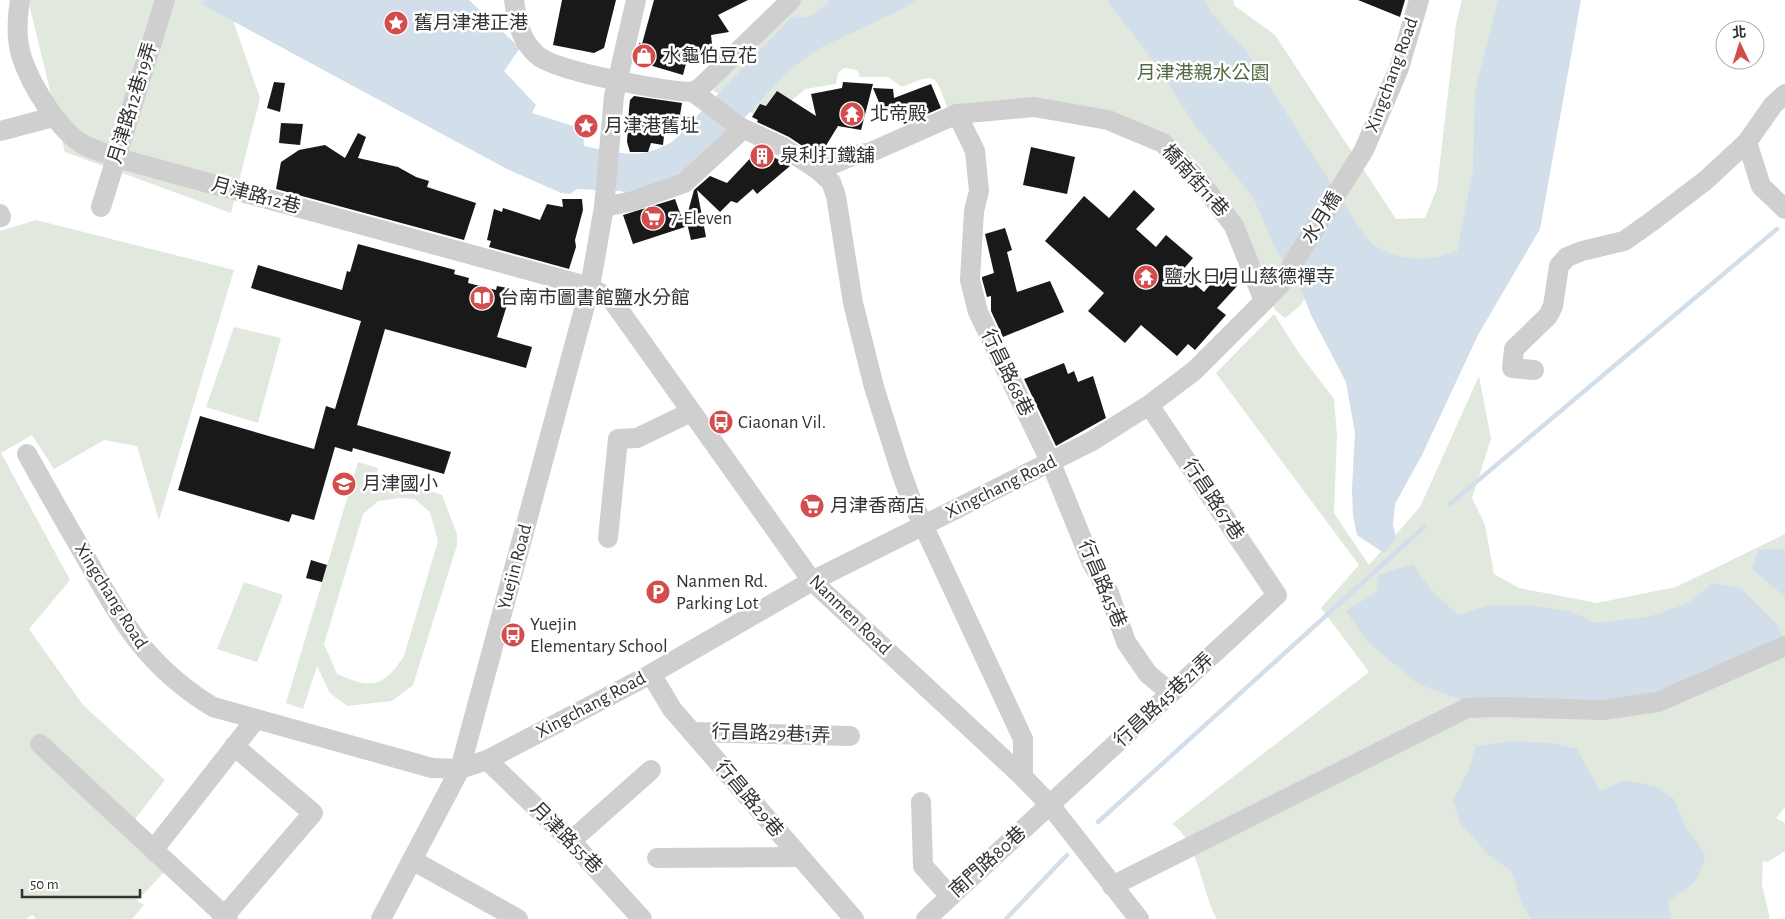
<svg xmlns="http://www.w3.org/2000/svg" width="1785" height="919" font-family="'Alegreya Sans','Noto Sans TC',sans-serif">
<rect width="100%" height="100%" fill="#fff"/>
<!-- green -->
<g fill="#e1e8dd" fill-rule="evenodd">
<polygon points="28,0 226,0 260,98 231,213 65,152"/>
<path d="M798 0H1233L1235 6 1275 35 1396 219 1425 218 1437 188 1456 24 1462 0H1525L1476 252 1405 268 1348 224 1300 306 1285 318 1275 310 1232 207 1200 165 1174 140 1120 115 948 110C935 74 938 72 902 87L888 77H860L857 70 844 68 838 73 836 84 805 89 767 122 709 88Z"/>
<polygon points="36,220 234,270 159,520 137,446 104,440 54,469 32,435 1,453 70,580 29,629 83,705 165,780 126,831 167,869 137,901 144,905 132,919 36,919 33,915 25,919 0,919 0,231"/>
<path d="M1274 314 1299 353 1334 399 1337 435 1334 513 1369 565 1420 507 1479 376 1491 439 1472 498 1485 525 1494 574 1519 588 1597 603 1676 587 1785 534V807L1776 818 1785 823V851L1768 862 1763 861 1762 885 1770 919H1217C1202 895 1199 841 1172 824L1369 672 1321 608 1359 565 1216 373Z"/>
<polygon points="234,327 281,338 258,423 206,407"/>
<path d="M358 462 378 468 374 483 397 479 442 495 457 534V545L413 685 392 701 347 706 330 693 317 666 303 709 286 703ZM400 498 415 499 430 512 438 541 404 656C383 688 371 689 337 674L324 644 363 514 378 501Z"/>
<polygon points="244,582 283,595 257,662 217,649"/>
</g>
<!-- water -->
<g fill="#d2deea">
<path d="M205 0H469L520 48 504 71 536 105 532 113 583 129 584 146C620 153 638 161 672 142L793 16C809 21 820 11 830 0H917L900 10 818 49 785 74 701 165 682 177 626 193 621 191 577 189 570 194 561 193 507 169 203 5Z"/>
<path d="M1107 0H1205L1212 14 1246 50 1352 216C1357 223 1363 234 1370 241 1395 263 1429 262 1457 251L1473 170 1475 90 1498 0H1581L1540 229 1478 335 1422 455 1395 504 1393 525 1396 538 1384 553 1357 535 1353 516 1352 489 1355 433 1346 382 1312 317 1298 283 1277 252 1253 197 1194 124 1155 63Z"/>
<polygon points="1759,549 1785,549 1785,597 1752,569"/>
<polygon points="1413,564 1431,590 1458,615 1487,606 1527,605 1569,611 1596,623 1648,617 1689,603 1712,583 1742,589 1777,624 1785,641 1657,707 1471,703 1418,684 1368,642 1346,611 1376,592 1379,575"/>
<path d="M1511 741 1551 743 1577 749 1600 791 1625 780 1656 787 1674 799 1686 828 1705 853C1701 881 1691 887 1668 901L1671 919H1531L1521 902 1512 872 1488 854 1460 823 1453 800 1468 772 1476 746Z"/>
</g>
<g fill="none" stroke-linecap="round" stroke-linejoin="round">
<!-- stream -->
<g stroke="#d2deea" stroke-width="4.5">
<polyline points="1450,504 1777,229"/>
<polyline points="1098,822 1424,527"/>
<polyline points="1006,919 1067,855"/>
</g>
</g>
<!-- building -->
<g fill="#191919">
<polygon points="562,0 616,0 604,48 594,53 553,45"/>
<polygon points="654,0 748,0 718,15 729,32 711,35 713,53 689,52 683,75 639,62 639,43 642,44"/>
<polygon points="1358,0 1405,0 1400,17"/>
<polygon points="274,82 285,83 280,112 267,108"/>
<polygon points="843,82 873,84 861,130 838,126 819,157 789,137 757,122 758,120 752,117 760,104 766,106 777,91 816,116 811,94 842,88"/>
<polygon points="931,84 941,108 904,124 899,111 885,117 873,88 893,89 894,98"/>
<polygon points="634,96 682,103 680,115 691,118 682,129 665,127 663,145 651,143 648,152 630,152 627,142 629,109 630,100"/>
<polygon points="281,123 303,124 300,145 279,143"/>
<polygon points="358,133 366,137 358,158 398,167 416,177 429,181 427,187 476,203 464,240 276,189 281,162 299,150 325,145 345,158"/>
<polygon points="1031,147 1075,157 1067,194 1023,185"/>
<polygon points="759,149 790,166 757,194 753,189 737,203 731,201 720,212 697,190 706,237 691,240 686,219 694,190 710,176 727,183"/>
<polygon points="1134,190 1155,209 1136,229 1156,247 1166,235 1193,258 1181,272 1204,292 1222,271 1238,285 1217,308 1226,315 1195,350 1188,344 1177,356 1141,325 1125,343 1088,311 1104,293 1045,241 1084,196 1109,218"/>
<polygon points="562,199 582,199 583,210 575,240 576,247 569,269 489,247 491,241 487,240 494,209 502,212 503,208 540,220 547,204 563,207"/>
<polygon points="675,199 685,227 633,244 623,215"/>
<polygon points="1005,228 1012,250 1007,252 1017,292 1050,281 1064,312 1003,337 991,311 991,296 987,297 982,279 982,277 994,273 985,234"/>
<polygon points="358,244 455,270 454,274 469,278 468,283 496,290 497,286 512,289 497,337 532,347 526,368 385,329 357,425 451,452 444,474 353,448 352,452 335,447 314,520 292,514 289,522 178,490 200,416 314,449 326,406 335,409 361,321 251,288 258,265 342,290 347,271 350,272"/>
<polygon points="1064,363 1068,374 1074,371 1078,382 1093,376 1106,418 1056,446 1024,379"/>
<polygon points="311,560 327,565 322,582 306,578"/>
</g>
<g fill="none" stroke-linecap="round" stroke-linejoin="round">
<!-- minor -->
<g stroke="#cfcfcf" stroke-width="20">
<path d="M20 0C17 18 16 40 22 58 31 85 58 130 84 145 96 151 111 155 124 160L590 287 612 300 812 581 1023 777 1050 805 1139 919"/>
<path d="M514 0C517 21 520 40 537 55 556 72 665 91 693 92L702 86 791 0"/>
<polyline points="693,92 740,127 783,147 818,170 831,182 836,196 853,303 874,387 901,472 911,499 1023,739 1023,777"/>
<polyline points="957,114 975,151 979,191 974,211 970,280 978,312 1051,463 1091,561 1109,593 1126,642 1148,674 1171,693"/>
<polyline points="0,131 53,117"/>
<polyline points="1747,142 1761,186 1785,209"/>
<polyline points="818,170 855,155 871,152 957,114 1034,107 1108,120 1163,143 1202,184 1234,226 1264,301"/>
<polyline points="101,207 165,0"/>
<polyline points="604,207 633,201 684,183 743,129"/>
<polyline points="0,214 1,217"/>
<polyline points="1534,370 1512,368 1514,349 1548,316 1553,306 1559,266 1567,257 1582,251 1624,241 1651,222 1706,180 1747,142 1773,105 1785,94"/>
<path d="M27 454C46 488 65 522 85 556 122 622 147 667 213 707L432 768 460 769 487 760 651 674 812 581 1092 441 1149 405 1194 371 1279 286 1364 150 1399 68 1419 0"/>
<polyline points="608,538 618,439 637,438 691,412"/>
<polyline points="651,674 672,709 854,919"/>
<polyline points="692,732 850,736"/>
<polyline points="40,744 228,919"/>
<polyline points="487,760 571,841 642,919"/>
<polyline points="921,802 923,866 950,896"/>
<polyline points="571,841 651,770"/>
<polyline points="154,849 256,719"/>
<polyline points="657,858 798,857"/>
<polyline points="412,860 518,919"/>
<polyline points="1112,886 1467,708 1498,707 1603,710 1658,702 1785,646"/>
<polyline points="222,919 313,813 234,746"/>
<polyline points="381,919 460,769 590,287 604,207 614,96 636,0"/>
<polyline points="926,919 1277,595 1149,405"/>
</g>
</g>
<!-- icons -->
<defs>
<symbol id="sight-disc" viewBox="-11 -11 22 22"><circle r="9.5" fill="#d24d4c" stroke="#fff"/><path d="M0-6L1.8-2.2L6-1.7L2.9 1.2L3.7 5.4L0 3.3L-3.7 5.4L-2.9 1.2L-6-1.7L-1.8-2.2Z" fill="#fff"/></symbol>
<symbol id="shop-disc" viewBox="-11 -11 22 22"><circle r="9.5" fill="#d24d4c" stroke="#fff"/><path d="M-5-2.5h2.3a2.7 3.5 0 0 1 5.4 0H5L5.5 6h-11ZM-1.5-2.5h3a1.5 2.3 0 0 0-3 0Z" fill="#fff"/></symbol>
<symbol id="temple-disc" viewBox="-11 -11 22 22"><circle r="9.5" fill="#d24d4c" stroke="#fff"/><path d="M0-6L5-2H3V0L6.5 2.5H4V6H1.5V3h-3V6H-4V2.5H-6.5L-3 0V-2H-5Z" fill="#fff"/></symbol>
<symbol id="building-disc" viewBox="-11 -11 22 22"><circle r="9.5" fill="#d24d4c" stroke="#fff"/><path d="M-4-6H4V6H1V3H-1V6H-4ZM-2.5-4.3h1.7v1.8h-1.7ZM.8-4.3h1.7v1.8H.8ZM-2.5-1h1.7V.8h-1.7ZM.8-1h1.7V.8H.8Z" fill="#fff"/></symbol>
<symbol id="supermarket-disc" viewBox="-11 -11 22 22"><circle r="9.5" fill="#d24d4c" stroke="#fff"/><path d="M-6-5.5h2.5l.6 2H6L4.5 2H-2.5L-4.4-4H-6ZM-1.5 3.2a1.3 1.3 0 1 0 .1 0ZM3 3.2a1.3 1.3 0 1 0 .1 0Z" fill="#fff"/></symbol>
<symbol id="library-disc" viewBox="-11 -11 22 22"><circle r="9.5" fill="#d24d4c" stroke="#fff"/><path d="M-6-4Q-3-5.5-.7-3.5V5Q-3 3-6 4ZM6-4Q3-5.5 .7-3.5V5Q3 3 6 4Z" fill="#fff"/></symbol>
<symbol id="bus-disc" viewBox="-11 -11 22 22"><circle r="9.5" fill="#d24d4c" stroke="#fff"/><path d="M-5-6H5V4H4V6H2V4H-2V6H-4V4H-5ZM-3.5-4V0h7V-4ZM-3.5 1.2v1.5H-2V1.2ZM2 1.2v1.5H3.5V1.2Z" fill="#fff"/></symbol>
<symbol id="school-disc" viewBox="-11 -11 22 22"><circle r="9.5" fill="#d24d4c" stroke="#fff"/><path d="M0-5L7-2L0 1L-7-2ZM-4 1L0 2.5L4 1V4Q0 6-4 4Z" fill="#fff"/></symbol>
<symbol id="parking-disc" viewBox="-11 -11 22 22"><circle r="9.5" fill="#d24d4c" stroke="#fff"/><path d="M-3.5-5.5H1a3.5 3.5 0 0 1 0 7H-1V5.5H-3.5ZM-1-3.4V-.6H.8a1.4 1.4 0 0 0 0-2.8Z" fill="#fff"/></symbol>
</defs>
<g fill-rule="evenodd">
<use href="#sight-disc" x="382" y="9" width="28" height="28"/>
<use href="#shop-disc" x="630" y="42" width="28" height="28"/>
<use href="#temple-disc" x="838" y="100" width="28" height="28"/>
<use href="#sight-disc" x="572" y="112" width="28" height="28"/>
<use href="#building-disc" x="748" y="142" width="28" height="28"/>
<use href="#supermarket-disc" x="639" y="204" width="28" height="28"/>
<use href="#temple-disc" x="1132" y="263" width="28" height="28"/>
<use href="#library-disc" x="468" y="284" width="28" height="28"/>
<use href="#bus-disc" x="707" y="408" width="28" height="28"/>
<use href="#school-disc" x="330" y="470" width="28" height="28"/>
<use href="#supermarket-disc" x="798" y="492" width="28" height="28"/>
<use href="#parking-disc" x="644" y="578" width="28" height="28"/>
<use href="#bus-disc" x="499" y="621" width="28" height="28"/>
</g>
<g text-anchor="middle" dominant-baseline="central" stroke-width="5" stroke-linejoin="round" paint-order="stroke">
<!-- poi labels -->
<g font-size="19" fill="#323232" stroke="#fff" text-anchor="start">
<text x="414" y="23">舊月津港正港</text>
<text x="662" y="56">水龜伯豆花</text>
<text x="870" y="114">北帝殿</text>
<text x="604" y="126">月津港舊址</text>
<text x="780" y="156">泉利打鐵舖</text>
<text x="670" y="218">7-Eleven</text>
<text x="1164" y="277">鹽水日月山慈德禪寺</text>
<text x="500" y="298">台南市圖書館鹽水分館</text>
<text x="738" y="422">Ciaonan Vil.</text>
<text x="362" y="484">月津國小</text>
<text x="830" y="506">月津香商店</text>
<text x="676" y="581">Nanmen Rd.<tspan x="676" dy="22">Parking Lot</tspan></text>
<text x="530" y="624">Yuejin<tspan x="530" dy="22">Elementary School</tspan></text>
</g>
<!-- park labels -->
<g font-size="19" fill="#526a44" stroke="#fff">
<text x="1203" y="73">月津港親水公園</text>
</g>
<!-- street labels -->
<g font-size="19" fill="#323232" stroke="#fff">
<text transform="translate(1392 75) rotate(-70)">Xingchang Road</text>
<text transform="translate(133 103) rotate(-73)">月津路12巷19弄</text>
<text transform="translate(1195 181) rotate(48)">橋南街11巷</text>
<text transform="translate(256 196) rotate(15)">月津路12巷</text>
<text transform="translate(1322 218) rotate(-58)">水月橋</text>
<text transform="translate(1007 373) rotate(64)">行昌路68巷</text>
<text transform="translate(1001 487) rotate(-26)">Xingchang Road</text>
<text transform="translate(1213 500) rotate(56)">行昌路67巷</text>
<text transform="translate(515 567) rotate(-75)">Yuejin Road</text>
<text transform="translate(1102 584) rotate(67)">行昌路45巷</text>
<text transform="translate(111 596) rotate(58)">Xingchang Road</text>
<text transform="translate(850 615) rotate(44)">Nanmen Road</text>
<text transform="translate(1164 700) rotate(-43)">行昌路45巷21弄</text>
<text transform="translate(591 705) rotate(-28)">Xingchang Road</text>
<text transform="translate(771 734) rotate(2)">行昌路29巷1弄</text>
<text transform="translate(749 799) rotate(50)">行昌路29巷</text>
<text transform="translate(566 838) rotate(45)">月津路55巷</text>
<text transform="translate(988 862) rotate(-42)">南門路80巷</text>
</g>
</g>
<!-- north arrow -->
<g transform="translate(1740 45) rotate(356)"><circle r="24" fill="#ffffff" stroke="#adadad"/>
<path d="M0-4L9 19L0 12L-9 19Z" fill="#d24d4c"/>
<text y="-8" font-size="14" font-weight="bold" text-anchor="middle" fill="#323232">北</text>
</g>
<!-- scale -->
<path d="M22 889v8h118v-8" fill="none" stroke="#323232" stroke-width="2.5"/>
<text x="30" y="889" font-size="15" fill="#323232" stroke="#ffffff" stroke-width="4" paint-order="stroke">50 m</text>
</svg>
